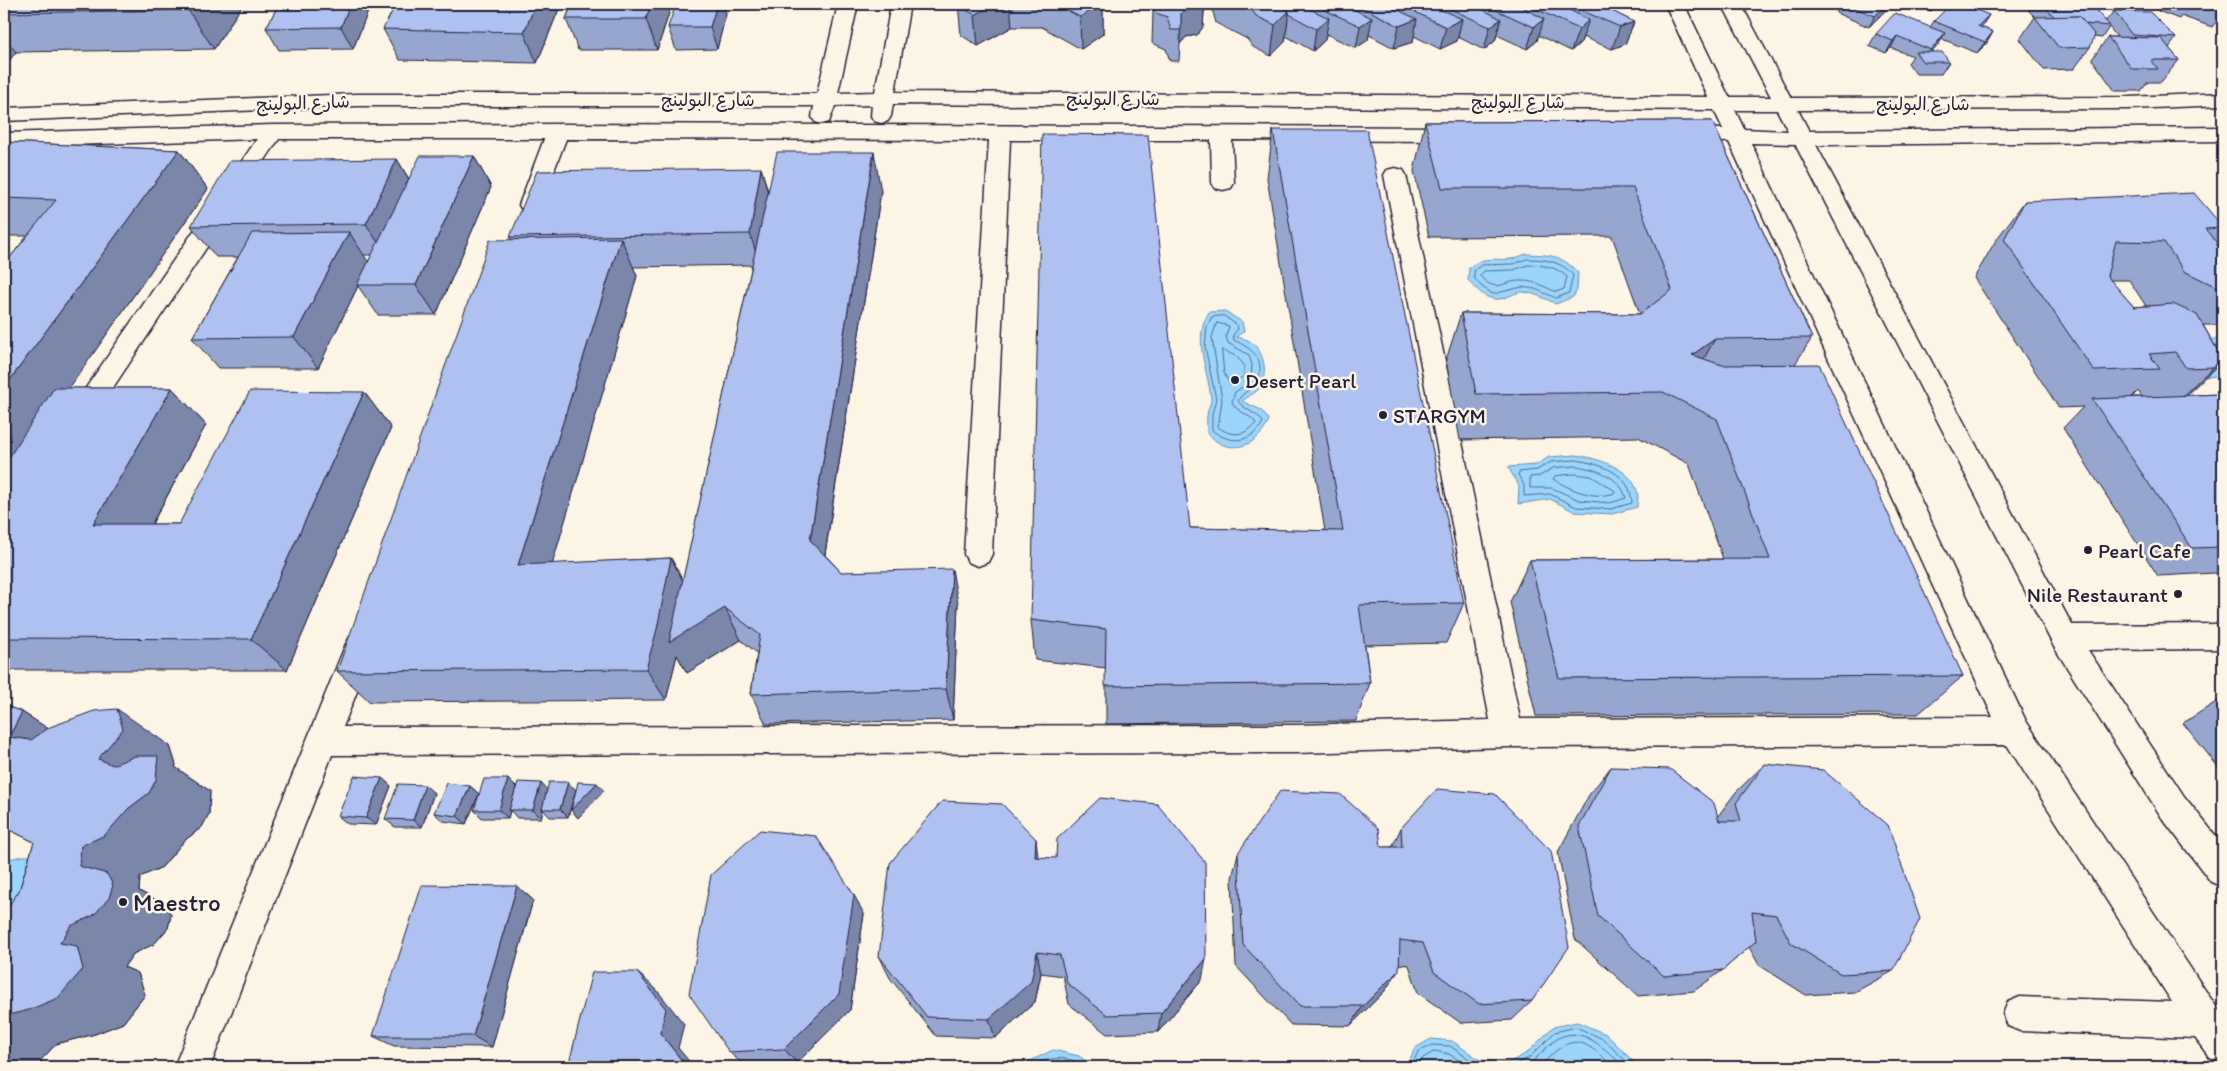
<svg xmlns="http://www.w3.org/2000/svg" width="2227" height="1071" font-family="Itim,'Playpen Sans Arabic',sans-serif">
<rect width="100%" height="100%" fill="#fcf5e5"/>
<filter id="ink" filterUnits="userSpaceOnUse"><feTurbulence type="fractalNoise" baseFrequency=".02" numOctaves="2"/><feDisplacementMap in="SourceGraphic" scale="10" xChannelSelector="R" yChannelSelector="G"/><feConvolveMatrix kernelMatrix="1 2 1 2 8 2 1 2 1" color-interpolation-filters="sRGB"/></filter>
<g filter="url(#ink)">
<!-- water -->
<g fill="#9bd5fb" stroke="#6b8dae">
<path d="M1526 254C1550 255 1561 254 1578 273L1577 290 1573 297 1556 304C1546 299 1534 293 1523 292 1516 292 1511 296 1504 298 1488 303 1478 291 1468 280L1469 268C1485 255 1492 261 1511 259 1516 259 1521 255 1526 254Z"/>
<path d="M1225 311 1242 322 1244 331 1236 337C1241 338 1247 339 1251 342 1264 351 1268 372 1261 386 1258 392 1247 397 1242 401L1261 410 1269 420C1262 440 1240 454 1219 443 1215 441 1211 436 1207 433 1207 426 1206 417 1208 410 1209 406 1211 403 1211 399 1208 368 1192 340 1209 312Z"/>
<polygon points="2223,339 2223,376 2200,377 2183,340"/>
<path d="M1576 455C1597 458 1631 468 1637 491 1639 496 1637 502 1637 507L1612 514 1575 512 1550 499 1518 504 1519 486 1508 467 1536 465 1549 457Z"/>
<polygon points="23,856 40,856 4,936 4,860"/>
<polygon points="1577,1022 1606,1034 1639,1067 1406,1067 1415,1048 1431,1039 1452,1041 1480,1060 1508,1063 1527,1053 1553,1027"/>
<polygon points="1053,1050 1079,1056 1094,1067 1023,1067 1026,1063"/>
</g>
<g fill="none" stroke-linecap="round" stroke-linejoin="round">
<!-- shore -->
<g stroke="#526a88" stroke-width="1">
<path d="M1527 259C1545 259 1561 261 1573 275L1569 293 1556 298 1535 289 1522 287 1493 294 1482 287 1474 278V271L1481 265 1513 264Z"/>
<path d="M1528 265C1543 265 1556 266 1567 277L1564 289 1556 292C1545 287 1535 281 1523 281 1502 280 1497 295 1480 276L1484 271 1513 270Z"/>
<path d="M1224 316 1237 325 1238 329 1233 335 1234 340C1253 350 1265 357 1258 382L1241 396 1238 401C1245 411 1257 412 1263 422 1252 443 1230 445 1212 430V414L1216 399 1205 347 1207 326 1212 317Z"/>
<path d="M1217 323 1229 326 1226 336 1228 343 1249 355 1252 365 1251 381 1235 392 1232 402C1237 413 1249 413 1256 423 1246 436 1231 437 1218 427L1222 400 1212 338Z"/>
<polygon points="1222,350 1236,356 1244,365 1244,376 1230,385 1224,373"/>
<path d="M1576 460C1601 464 1631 473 1632 503L1611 509 1576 507 1550 494 1524 496V485L1518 475 1519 472 1537 470 1551 462Z"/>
<path d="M1576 466C1596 469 1620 476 1626 498L1610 503 1579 500 1552 488H1530V477L1540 476 1553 468Z"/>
<path d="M1575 474 1591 476 1614 490 1615 493C1594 500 1571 490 1553 479L1555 476Z"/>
<path d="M1029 1067C1050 1057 1066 1054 1086 1067"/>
<polyline points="1411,1067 1418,1052 1432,1045 1450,1046 1478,1065 1499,1067"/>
<polyline points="1417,1067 1423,1058 1435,1051 1449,1054 1470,1067"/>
<polyline points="1510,1067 1530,1057 1555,1032 1576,1027 1603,1039 1632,1067"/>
<path d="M1524 1067C1537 1060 1545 1047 1557 1039 1582 1023 1607 1051 1624 1067"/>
<path d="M1539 1067C1571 1034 1580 1034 1613 1067"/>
</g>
<defs>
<g id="minor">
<path d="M838 4H858L838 93 875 92 891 4H910L895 92 1708 97 1665 4H1684L1729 97H1771L1722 4H1741L1791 98 2129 97 2223 93V105L2129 109 1798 110 1809 131 2223 127V141L1816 145 2072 625 2223 624V649L2088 650 2184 796 2223 845V887L2211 882 2162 818 2054 647 1795 144 1751 143 2026 721 2223 1017V1063L2210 1058 2195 1038 2020 1031 2008 1026 2003 1014 2008 1002 2020 997 2172 1002 2007 745 1508 747 1295 753 332 755 210 1067H174L345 646 350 637 360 633 370 637 375 646 343 727 1295 725 1490 720 1384 175 1387 170 1395 168 1403 170 1406 175 1520 719 1993 717 1729 142 1680 141 1672 139 1669 134 1672 129 1680 127 1723 129 1714 110 893 104 891 116 888 121 881 123 874 121 871 116 872 105 835 106 829 122 822 124 815 122 812 117 814 106H357L4 121V108L357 94H817ZM1735 110H1777L1788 131 1744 129Z"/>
<polygon points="558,124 1460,127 1468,129 1471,134 1468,139 1460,141 1232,140 1234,183 1231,188 1223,190 1215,188 1212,183 1211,140 1010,140 992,554 988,562 978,566 968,562 964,554 989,140 566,139 541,205 538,210 530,212 522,210 519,205 544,139 279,139 88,425 79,428 70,425 66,418 70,411 257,139 4,147 4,133 273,125"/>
</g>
</defs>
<!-- minor casing -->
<use href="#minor" stroke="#22223b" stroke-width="3"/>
<!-- minor -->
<use href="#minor" fill="#fcf5e5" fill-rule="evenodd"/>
</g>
<!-- wall -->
<g fill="#96a6cf" stroke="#22223b" fill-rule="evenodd">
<polygon points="4,4 243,4 214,49 16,52 4,67"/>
<polygon points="279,4 371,4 353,49 279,50 266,28"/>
<polygon points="561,4 537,63 400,60 383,29"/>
<polygon points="572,4 672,4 657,50 578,50 566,19"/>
<polygon points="958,4 1103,4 1103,34 1081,49 1042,27 1012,27 978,46 961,35"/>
<polygon points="1153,4 1438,4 1434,6 1441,9 1442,4 1561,4 1559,5 1561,5 1561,4 1603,4 1601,6 1634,22 1625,44 1612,49 1583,37 1581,42 1571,51 1538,35 1537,41 1527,49 1497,35 1495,41 1484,50 1458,37 1457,41 1440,49 1414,36 1413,42 1394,48 1369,35 1368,40 1356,48 1326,34 1325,40 1313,51 1286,36 1285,42 1271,56 1253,47 1247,39 1216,23 1212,8 1204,11 1203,27 1197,35 1186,37 1180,44 1179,61 1170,61 1166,49 1152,43 1153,12 1157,6"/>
<polygon points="1841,4 1890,4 1888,8 1869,27 1836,13"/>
<polygon points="1912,4 1937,4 1931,11"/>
<polygon points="2032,4 2090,4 2106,21 2114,11 2176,38 2169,48 2179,60 2161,82 2148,82 2141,91 2115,91 2092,59 2108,37 2117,37 2109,27 2102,38 2094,37 2090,47 2074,69 2044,70 2020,39 2035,17 2028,10"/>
<polygon points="2164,4 2223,4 2223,13 2212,27 2181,16 2179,19 2158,11"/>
<polygon points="726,14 717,49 676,50 668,27"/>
<polygon points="1989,15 1981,27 1993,32 1986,44 1977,53 1942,39 1938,45 1932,52 1949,62 1941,74 1916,74 1908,63 1913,56 1891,48 1886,53 1869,46 1876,34 1930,27 1934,21"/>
<polygon points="1712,121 1812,338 1795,364 1963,676 1918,714 1536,716 1510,602 1530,560 1723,559 1689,464 1638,437 1460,440 1446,360 1461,313 1640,314 1612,236 1429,237 1414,171 1425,122"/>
<polygon points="1273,130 1464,603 1446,643 1365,645 1370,683 1356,721 1106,724 1106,668 1035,660 1031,620 1190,528 1325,531 1267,178"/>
<polygon points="4,142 179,150 208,189 69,388 172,388 206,425 152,524 179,524 364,392 391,428 287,670 4,670 4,265 27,236 4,236"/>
<path d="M474 156 491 187 436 315H378L358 286 318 368H218L192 338 238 257H216L191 226 397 159 409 179ZM363 255H372L368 262Z"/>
<path d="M761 168 768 191H881L825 555 841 572 958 603 953 720 766 724 751 694 757 653 741 640 687 673 677 655 666 700 370 702 337 671 511 239 510 237ZM752 265 683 580 671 558 552 564 637 276 633 267Z"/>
<path d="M2025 201 2223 227V325H2203L2223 360 2186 395 2223 394V580L2215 573 2158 576 2063 428 2083 407 2059 408 1974 278 1996 240ZM2110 280H2129L2146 306 2134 307ZM2138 391 2142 397H2132Z"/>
<polygon points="2221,699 2223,699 2223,773 2183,723"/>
<polygon points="4,705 22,712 47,728 170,746 176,765 175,767 210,791 209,814 202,827 184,841 162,867 140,877 139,891 166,905 171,915 168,928 154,944 133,954 124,967 138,973 145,995 123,1023 95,1034 56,1044 41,1060 42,1067 4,1067 19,891 34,842 10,830 10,828 4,828"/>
<polygon points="1765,764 1893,971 1855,992 1806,995 1759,965 1749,947 1723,970 1694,991 1638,996 1575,939 1558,852 1589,795 1611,767 1718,816 1736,792"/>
<polygon points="382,778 391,786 376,825 348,824 338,816"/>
<polygon points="568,782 576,790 568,817 550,817 543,810 541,818 517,818 510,810 508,818 482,818 474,810 516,787 547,790"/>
<polygon points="470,786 479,794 466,824 443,821 434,813"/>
<polygon points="434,793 422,827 395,827 385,819"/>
<polygon points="1401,828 1532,1001 1512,1020 1461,1023 1418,993 1409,965 1399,964 1385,991 1350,1026 1291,1025 1236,966 1232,878 1238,853 1392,847"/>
<polygon points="1038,857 1202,980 1158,1032 1107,1034 1069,1004 1063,976 1041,973 1035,1002 995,1038 936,1036 890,978 879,956"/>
<polygon points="517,886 533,900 492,1047 394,1046 373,1036"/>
<polygon points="864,914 850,1010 797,1063 745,1066 729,1052"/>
</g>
<!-- shaded-wall -->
<g fill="#7a87a9" stroke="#22223b">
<polygon points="192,4 243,4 214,49 188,10"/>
<polygon points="350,4 371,4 353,49 341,27"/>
<polygon points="536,4 561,4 537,63 524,32"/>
<polygon points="651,4 672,4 657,50 646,19"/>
<polygon points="717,4 723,4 726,14 717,49 710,27"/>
<polygon points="995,4 1010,4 1012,27 978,46 975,15"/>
<polygon points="1102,4 1103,4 1103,34 1081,49 1080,17"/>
<polygon points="1197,4 1212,4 1212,8 1204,11 1203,27 1197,35 1186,37 1180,44 1181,13 1188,5"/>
<polygon points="1294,4 1311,4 1311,6 1294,18"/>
<polygon points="1337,4 1350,4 1349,8"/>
<polygon points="1379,4 1392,4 1391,5 1378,16"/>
<polygon points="1422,4 1438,4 1421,15"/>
<polygon points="1887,4 1890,4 1888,8 1869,27 1875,16"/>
<polygon points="1935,4 1937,4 1931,11"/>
<polygon points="1289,11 1285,42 1271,56 1275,25"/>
<polygon points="1989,15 1982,26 1971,38 1978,26"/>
<polygon points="1329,18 1325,40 1313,51 1316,29"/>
<polygon points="1372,18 1368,40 1356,48 1360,26"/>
<polygon points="1417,19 1413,42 1394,48 1399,26"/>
<polygon points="1462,19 1457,41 1440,49 1446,27"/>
<polygon points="1501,19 1495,41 1484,50 1490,27"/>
<polygon points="1544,19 1537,41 1527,49 1534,27"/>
<polygon points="1589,20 1581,42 1571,51 1579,29"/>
<polygon points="1634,22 1625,44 1612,49 1620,27"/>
<polygon points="1993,32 1986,44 1977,53 1985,42"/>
<polygon points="1945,33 1938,45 1924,61 1931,50"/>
<polygon points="1897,36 1891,48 1886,53 1893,41"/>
<polygon points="4,37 16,52 4,67"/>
<polygon points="179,150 208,189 15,466 4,457 4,388"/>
<polygon points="874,152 881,191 822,573 810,540"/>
<polygon points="474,156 491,187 436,315 416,285"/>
<polygon points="397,159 415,190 386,255 366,224"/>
<polygon points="761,168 770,200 760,265 750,234"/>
<polygon points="349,232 369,263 357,285 358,286 318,368 294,337"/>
<polygon points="621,238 637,276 542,599 518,565"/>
<polygon points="1715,339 1689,385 1692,355"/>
<polygon points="2223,360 2184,397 2174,404 2213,367"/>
<polygon points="172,388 206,425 133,558 93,524"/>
<polygon points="364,392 391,428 287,670 251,639"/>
<polygon points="671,558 689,592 725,608 741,640 687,673 677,655 666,700 646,669"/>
<polygon points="952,569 958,603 953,720 946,689"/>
<polygon points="117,709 170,746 176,765 175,767 210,791 209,814 202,827 184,841 162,867 140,877 139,891 166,905 171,915 168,928 154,944 133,954 124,967 138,973 145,995 123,1023 95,1034 56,1044 41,1060 42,1067 4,1067 4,1016 60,943 71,926 79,866 81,846 98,759"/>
<polygon points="22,712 80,749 9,737"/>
<polygon points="382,778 391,786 376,825 366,818"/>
<polygon points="508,779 516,787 508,818 499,810"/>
<polygon points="568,782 576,790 568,817 560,809"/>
<polygon points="541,783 549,792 542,809 543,810 541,818 533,810"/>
<polygon points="597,783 604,791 578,818 571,810"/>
<polygon points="425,785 434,793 422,827 413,820"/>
<polygon points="470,786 479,794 466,824 457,816"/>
<polygon points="1036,839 1039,865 1035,857"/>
<polygon points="517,886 533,900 492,1047 473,1036"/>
<polygon points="854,895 864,914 850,1010 797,1063 784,1049"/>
<polygon points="1037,952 1041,973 1035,1002 995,1038 989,1019"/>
<polygon points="1206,959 1202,980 1158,1032 1161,1013"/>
<polygon points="1399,970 1385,991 1350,1026 1363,1006"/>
<polygon points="637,972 656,989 684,1024 678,1048 694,1067 687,1067 660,1033"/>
</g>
<!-- building -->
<g fill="#afc1f1" stroke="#22223b">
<polygon points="4,4 192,4 188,10 4,13"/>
<polygon points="279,4 350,4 341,27 266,28"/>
<polygon points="396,4 536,4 524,32 383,29"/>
<polygon points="572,4 651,4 646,19 566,19"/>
<polygon points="676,4 717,4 710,27 668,27"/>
<polygon points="957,4 995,4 975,15"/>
<polygon points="1055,4 1102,4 1080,17"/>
<polygon points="1159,4 1199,4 1188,5 1181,13 1181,30 1171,30 1167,17 1153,12"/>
<polygon points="1243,4 1276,4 1289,11 1275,25 1256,16 1250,7"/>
<polygon points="1277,4 1299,4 1329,18 1316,29 1289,14 1289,11"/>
<polygon points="1319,4 1342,4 1372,18 1360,26 1318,7"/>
<polygon points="1363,4 1385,4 1417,19 1399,26 1362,7"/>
<polygon points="1406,4 1428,4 1462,19 1446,27 1417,13"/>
<polygon points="1446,4 1472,4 1501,19 1490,27 1451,9"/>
<polygon points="1483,4 1517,4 1544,19 1534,27"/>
<polygon points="1525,4 1558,4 1589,20 1579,29"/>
<polygon points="1572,4 1598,4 1634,22 1620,27 1585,12"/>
<polygon points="1846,4 1887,4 1875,16"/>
<polygon points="1951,4 1961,4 1989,15 1978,26 1993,32 1985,42 1934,21"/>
<polygon points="2041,4 2090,4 2110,26 2085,24 2079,16 2055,17"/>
<polygon points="2114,11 2150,12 2176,38 2132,35"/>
<polygon points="1895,13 1945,33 1931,50 1897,36 1893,41 1876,34"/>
<polygon points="2079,16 2095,35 2090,47 2059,48 2035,17"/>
<polygon points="2108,37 2161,38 2179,60 2151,60 2158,69 2132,69"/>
<polygon points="1915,52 1942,52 1949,62 1923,62"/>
<polygon points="1712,121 1812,338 1715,339 1692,355 1722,365 1819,364 1963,676 1559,678 1530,560 1770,559 1717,419 1663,392 1476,394 1461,313 1640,314 1672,290 1633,188 1442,188 1425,122"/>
<polygon points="1273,130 1367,130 1464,603 1359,605 1370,683 1105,686 1106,629 1031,620 1042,134 1148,135 1190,528 1343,531"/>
<polygon points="4,142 179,150 4,388 4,265 56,200 4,198"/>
<polygon points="777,152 874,152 810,540 841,572 952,569 946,689 751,694 760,635 725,608 669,642"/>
<polygon points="420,156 474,156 416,285 357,285"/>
<polygon points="397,159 366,224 191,226 230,161"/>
<polygon points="761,168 750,234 510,237 537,171"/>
<polygon points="2194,193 2223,227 2223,228 2205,229 2223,250 2223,287 2217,287 2184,271 2164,242 2116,241 2107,276 2134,307 2173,304 2197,315 2223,360 2213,367 2186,368 2175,352 2149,354 2160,369 2094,371 2004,239 2025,201"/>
<polygon points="349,232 294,337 192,338 252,233"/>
<polygon points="621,238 518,565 671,558 657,629 646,669 337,671 490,240"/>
<polygon points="54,388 172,388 93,524 179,524 250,391 364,392 251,639 4,638 4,465"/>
<polygon points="2223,394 2223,547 2192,548 2092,399"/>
<polygon points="4,705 22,712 9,737 31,740 50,727 94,711 117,709 123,729 98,759 113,765 135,756 158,756 156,780 149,793 129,808 105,835 81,846 79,866 107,874 113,885 109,898 94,915 71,926 60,943 77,946 83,969 58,998 29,1010 4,1016 4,912 19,891 34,842 10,830 10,803 4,800"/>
<polygon points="1765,764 1823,770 1888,825 1920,919 1893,971 1841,974 1791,943 1776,915 1752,912 1756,941 1723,970 1664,976 1598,916 1579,826 1611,767 1670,769 1714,803 1719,821 1741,821 1736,803"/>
<polygon points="354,776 382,778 366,818 338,816"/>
<polygon points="484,779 508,779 499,810 474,810"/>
<polygon points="518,782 541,783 533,810 509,810"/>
<polygon points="549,782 568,782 560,809 542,809"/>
<polygon points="578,782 597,783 571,810"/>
<polygon points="447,783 470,786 457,816 434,813"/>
<polygon points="398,784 425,785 413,820 385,819"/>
<polygon points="1437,789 1495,794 1551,851 1569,947 1532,1001 1479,1004 1434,972 1423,943 1400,940 1399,970 1363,1006 1300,1006 1243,945 1238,853 1280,791 1340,794 1379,829 1381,847 1402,847 1401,828"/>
<polygon points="1100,798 1157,804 1205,862 1206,959 1161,1013 1107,1015 1067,983 1060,955 1037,952 1031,982 989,1019 927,1017 879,956 890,863 942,801 1002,804 1036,839 1035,857 1056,858 1057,839"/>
<polygon points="760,830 816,836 854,895 839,994 784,1049 729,1052 689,994 711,875"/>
<polygon points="422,885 517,886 473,1036 373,1036"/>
<polygon points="592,972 637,972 666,1009 660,1033 687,1067 568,1067"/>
</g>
</g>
<!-- markers -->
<g fill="#22223b" stroke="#fcf5e5" stroke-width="2">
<circle cx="1235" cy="380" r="5"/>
<circle cx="1383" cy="415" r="5"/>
<circle cx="2088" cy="550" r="5"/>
<circle cx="2178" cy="594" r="5"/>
<circle cx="123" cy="902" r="5"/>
</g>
<g text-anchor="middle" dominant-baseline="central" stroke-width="5" stroke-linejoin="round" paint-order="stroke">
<!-- far-street labels -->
<g font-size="18" fill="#22223b" stroke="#fcf5e5">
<text x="1113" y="99">شارع البولينج</text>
<text x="708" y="100">شارع البولينج</text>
<text x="1518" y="102">شارع البولينج</text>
<text transform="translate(303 103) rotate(-2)">شارع البولينج</text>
<text x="1923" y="104">شارع البولينج</text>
</g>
<!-- poi labels -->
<g font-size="21" fill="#22223b" stroke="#fcf5e5" text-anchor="start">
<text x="1245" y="380">Desert Pearl</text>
<text x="1393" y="415">STARGYM</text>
<text x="2098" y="550">Pearl Cafe</text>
<text x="2168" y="594" text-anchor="end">Nile Restaurant</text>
</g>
<!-- near-poi labels -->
<g font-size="25" fill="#22223b" stroke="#fcf5e5" text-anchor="start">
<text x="133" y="902">Maestro</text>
</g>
</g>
<!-- margin -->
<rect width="2227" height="1071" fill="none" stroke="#fcf5e5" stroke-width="20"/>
<rect x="10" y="10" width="2207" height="1051" fill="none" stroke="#22223b" stroke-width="2" filter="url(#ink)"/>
</svg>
